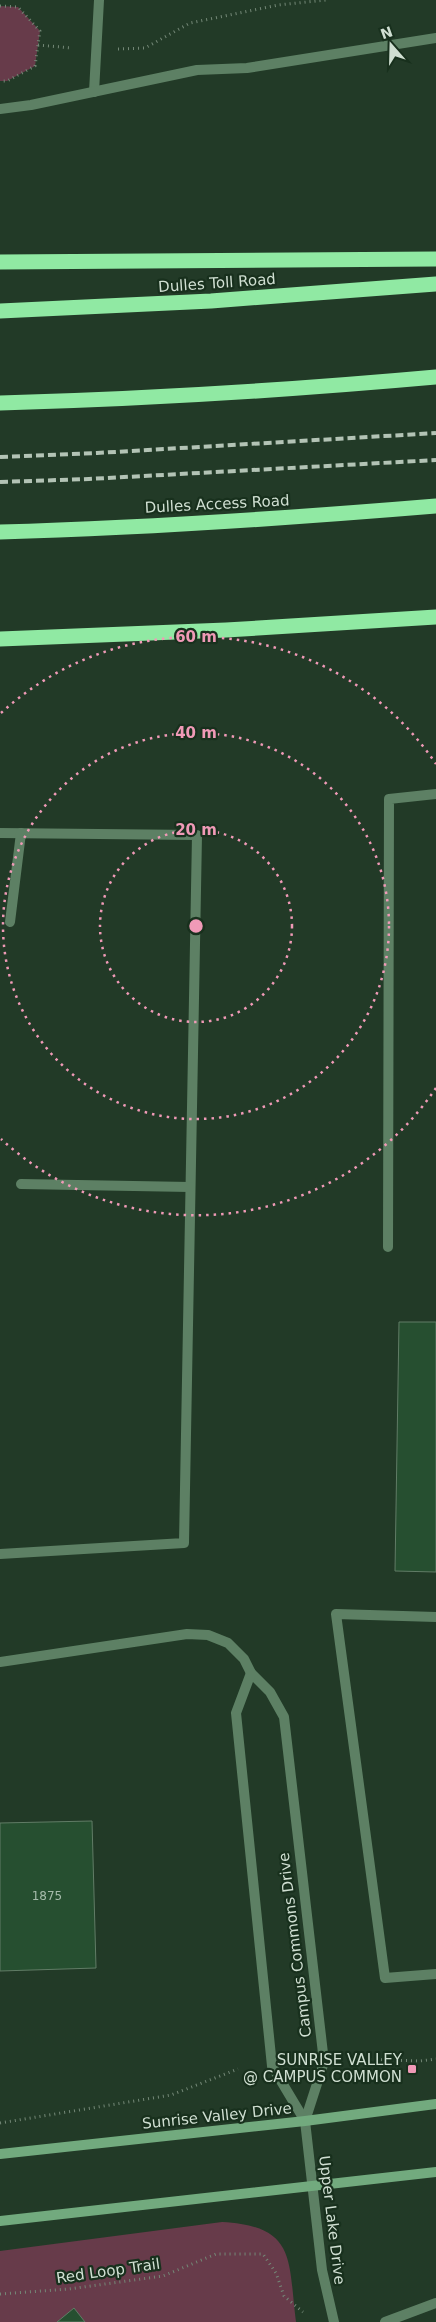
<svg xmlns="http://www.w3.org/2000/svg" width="436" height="2322" font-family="'DejaVu Sans',sans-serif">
<rect width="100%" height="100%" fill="#223a27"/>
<!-- green -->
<g fill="#673b4a">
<polygon points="0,6 18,7 40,31 35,66 7,81 0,81"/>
<path d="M222 2222C297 2226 288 2260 296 2322H0V2251Z"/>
</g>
<!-- building -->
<g fill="#264f30" stroke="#617c66">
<polygon points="399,1322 436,1322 436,1572 395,1571"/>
<polygon points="92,1821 96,1968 0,1971 0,1823"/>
<polygon points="74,2308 85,2322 57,2322"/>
</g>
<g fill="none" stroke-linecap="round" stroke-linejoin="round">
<!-- path -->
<g stroke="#748877" stroke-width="3" stroke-dasharray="1 4" stroke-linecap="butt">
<polyline points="0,6 18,7 40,31 35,66 7,81 0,81"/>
<polyline points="38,45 72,48"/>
<polyline points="118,49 145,48 190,23 278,5 326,0"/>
<polyline points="356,2059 420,2061 436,2059"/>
<polyline points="0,2123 171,2095 238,2069"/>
<polyline points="0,2294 69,2289 163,2276 216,2254 263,2254 276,2273 284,2296 303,2312"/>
</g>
<!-- service -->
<g stroke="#5d8064" stroke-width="10">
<polyline points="94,92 99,0"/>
<polyline points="0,109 31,105 197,70 247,68 436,38"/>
<polyline points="0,833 197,835 184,1543 0,1554"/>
<polyline points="10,922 21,833"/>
<polyline points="21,1184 190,1187"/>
<polyline points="388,1247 389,799 436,794"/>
<polyline points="436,1617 336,1614 385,1978 436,1974"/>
<polyline points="385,2322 436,2303"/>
</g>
<!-- minor -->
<g stroke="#5d8064" stroke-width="10">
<polyline points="0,1662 187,1634 208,1635 228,1643 244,1659 251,1673 270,1692 284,1717 324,2062 305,2121 322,2270 334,2322"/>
<polyline points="251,1673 236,1713 272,2066 305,2121"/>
</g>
<!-- secondary -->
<g stroke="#72aa7e" stroke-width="10">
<polyline points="0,2154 305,2121 436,2104"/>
<polyline points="0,2221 436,2172"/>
</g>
<!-- motorway -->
<g stroke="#90e9a3" stroke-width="15">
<polyline points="0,262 436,259"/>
<polyline points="0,311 211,301 436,284"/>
<path d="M0 403C146 399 291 390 436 377"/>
<path d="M0 532C146 528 291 518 436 506"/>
<polyline points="0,639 226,630 436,617"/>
</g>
<!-- rail -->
<g stroke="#b3c3b5" stroke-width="4" stroke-dasharray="8 4" stroke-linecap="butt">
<polyline points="0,457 97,453 436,433"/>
<polyline points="0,482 89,479 436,460"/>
</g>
</g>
<!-- distance rings -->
<g fill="none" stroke="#f09ab7" stroke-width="2.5" stroke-dasharray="2.5 5">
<circle cx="196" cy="926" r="96"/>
<circle cx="196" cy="926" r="193"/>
<path d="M436 1088A289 289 0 0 1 1 1139M1 713A289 289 0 0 1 436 764"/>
</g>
<!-- markers -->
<rect fill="#f09ab7" stroke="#18301d" stroke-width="2" x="407" y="2064" width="10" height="10" rx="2.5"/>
<g text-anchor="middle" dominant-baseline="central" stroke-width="4.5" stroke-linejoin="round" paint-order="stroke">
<!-- number labels -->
<g font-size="12" fill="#a6bbaa">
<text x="47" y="1896">1875</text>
</g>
<!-- street labels -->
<g font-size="15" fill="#d0dfd2" stroke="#18301d">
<text transform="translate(217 283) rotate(-4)">Dulles Toll Road</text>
<text transform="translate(217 504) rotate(-3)">Dulles Access Road</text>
<text transform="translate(295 1945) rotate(-97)">Campus Commons Drive</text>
<text transform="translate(217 2116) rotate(-6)">Sunrise Valley Drive</text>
<text transform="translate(332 2220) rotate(83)">Upper Lake Drive</text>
<text transform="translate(108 2271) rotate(-8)">Red Loop Trail</text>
</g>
<!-- poi labels -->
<g font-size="15" fill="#d0dfd2" stroke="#18301d" text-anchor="end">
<text x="402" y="2060">SUNRISE VALLEY<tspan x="402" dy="17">@ CAMPUS COMMON</tspan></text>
</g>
</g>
<circle cx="196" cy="926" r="8" fill="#f09ab7" stroke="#18301d" stroke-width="2.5"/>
<g font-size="15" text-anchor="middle" font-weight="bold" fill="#f09ab7" stroke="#18301d" stroke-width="4.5" stroke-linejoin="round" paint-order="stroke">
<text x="196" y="642">60 m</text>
<text x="196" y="738">40 m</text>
<text x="196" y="835">20 m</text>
</g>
<!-- north arrow -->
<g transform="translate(391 45) rotate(340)" stroke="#18301d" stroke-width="4" paint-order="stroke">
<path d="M0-4L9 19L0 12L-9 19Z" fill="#d0dfd2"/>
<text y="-8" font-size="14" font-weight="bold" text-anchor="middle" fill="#d0dfd2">N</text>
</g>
</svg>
